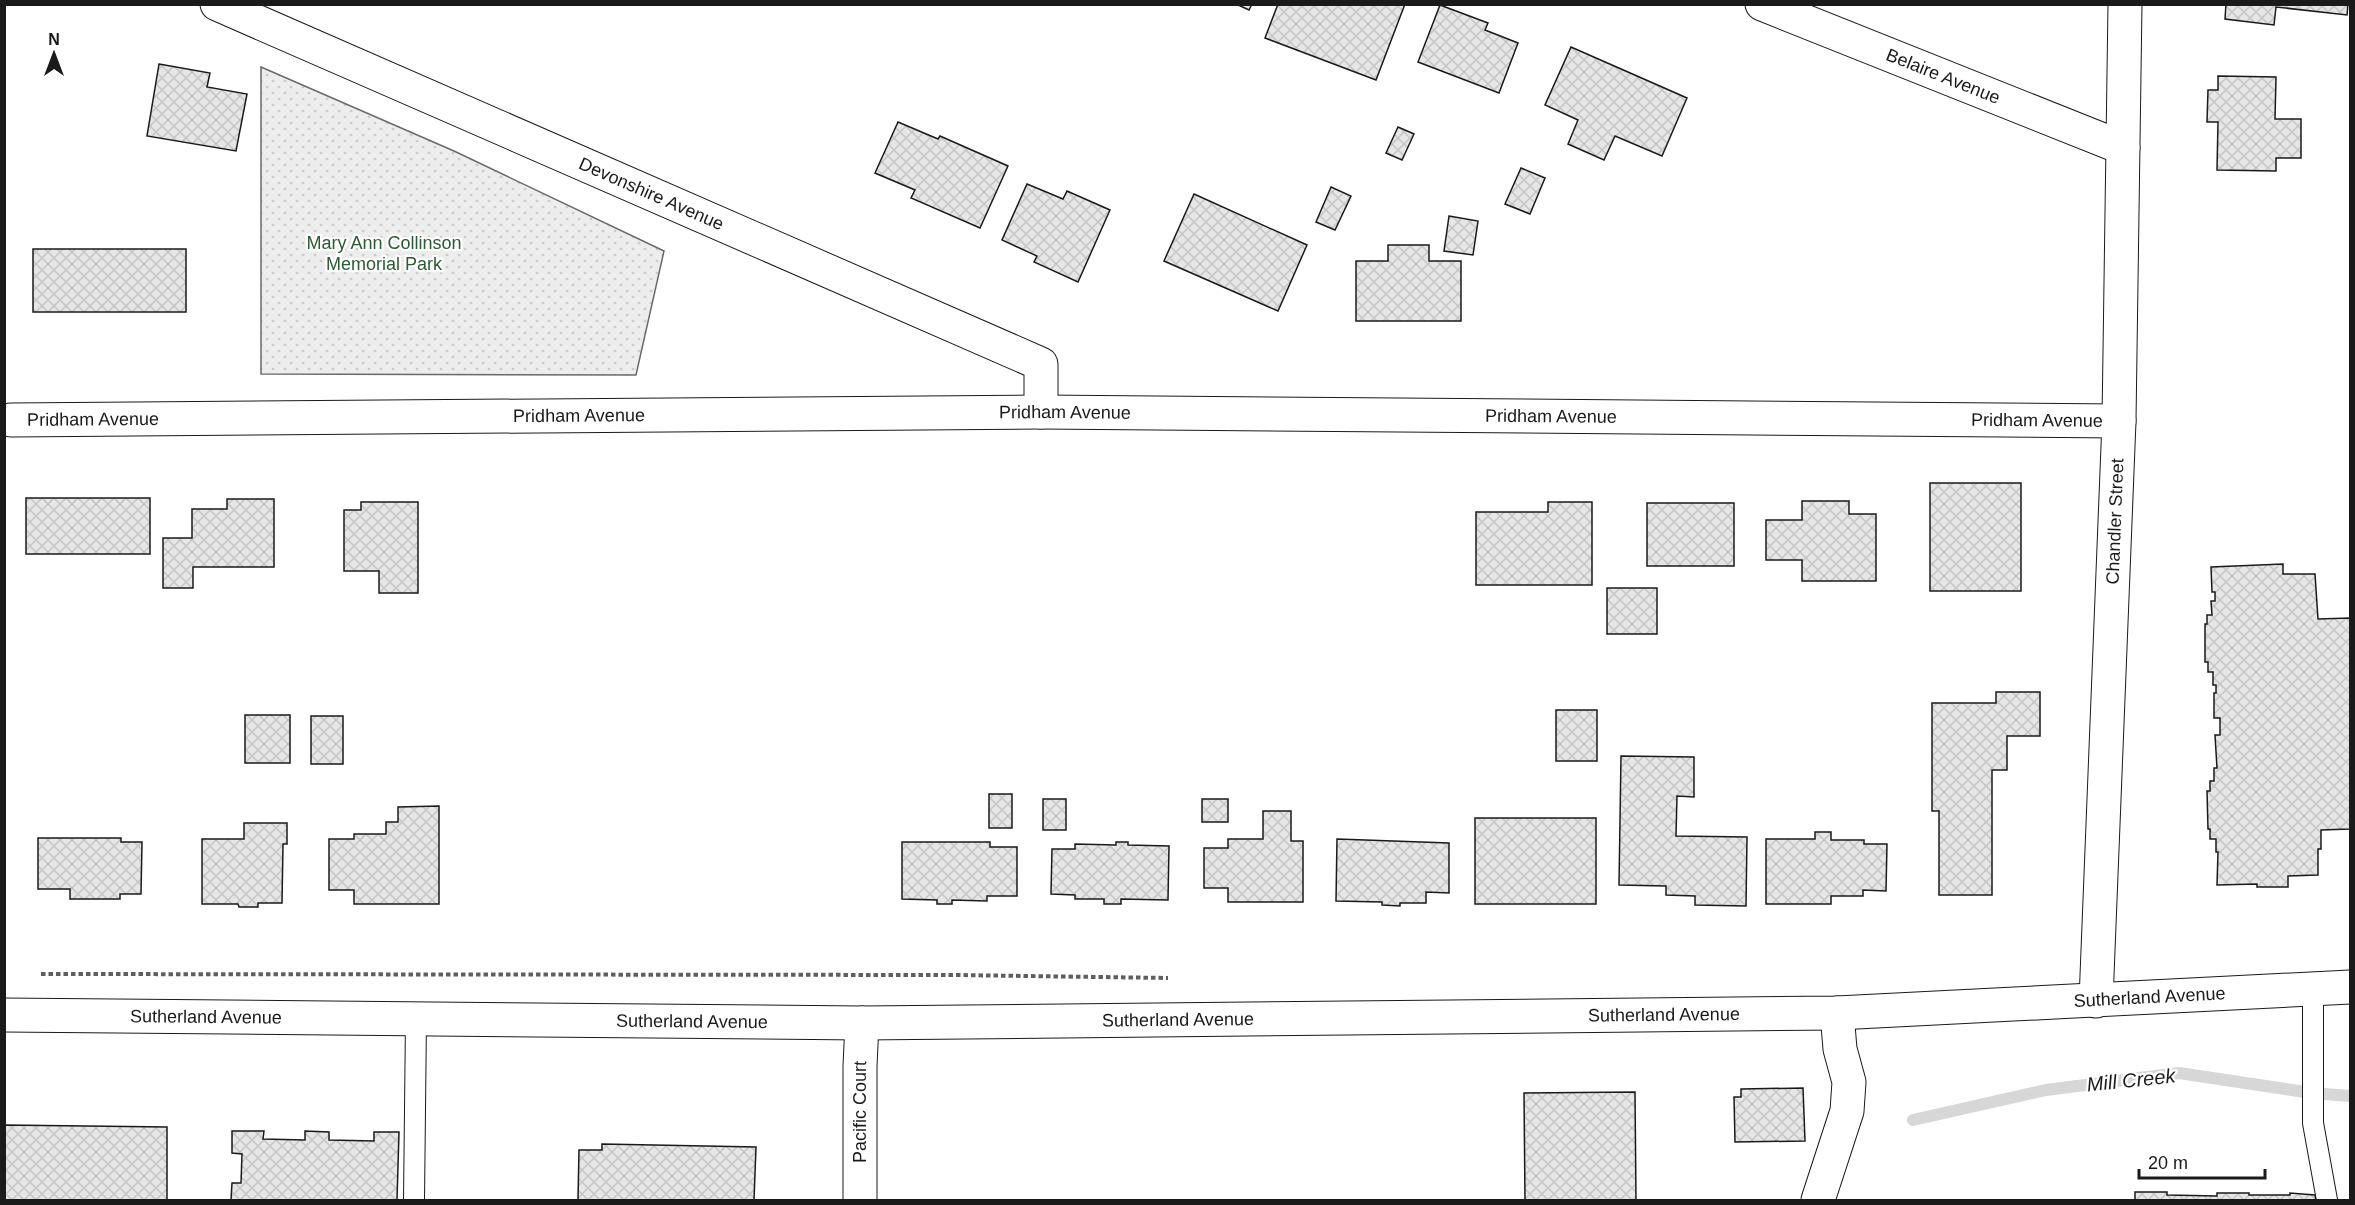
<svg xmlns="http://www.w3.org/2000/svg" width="2355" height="1205" font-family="Arial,sans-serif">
<defs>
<pattern id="grass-dots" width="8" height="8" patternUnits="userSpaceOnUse" patternTransform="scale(1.5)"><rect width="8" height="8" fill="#ededed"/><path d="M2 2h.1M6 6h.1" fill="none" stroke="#cbcbcb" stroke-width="1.8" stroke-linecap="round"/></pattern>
<pattern id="building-cross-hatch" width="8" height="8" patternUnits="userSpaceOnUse" patternTransform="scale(1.5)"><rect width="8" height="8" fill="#e6e6e6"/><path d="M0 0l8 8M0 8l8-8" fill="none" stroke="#c5c5c5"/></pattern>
</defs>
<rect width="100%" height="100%" fill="#fff"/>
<!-- grass -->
<polygon fill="url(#grass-dots)" stroke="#6a6a6a" stroke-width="1.5" points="261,67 454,151 664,251 636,375 261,374"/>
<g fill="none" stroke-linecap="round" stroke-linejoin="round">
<!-- stream -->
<polyline stroke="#d7d7d7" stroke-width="12" points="1913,1120 2046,1090 2179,1073 2312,1093 2350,1096"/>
</g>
<!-- building -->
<g fill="url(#building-cross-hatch)" stroke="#1a1a1a" stroke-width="1.5">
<polygon points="1236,4 1252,4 1249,10"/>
<polygon points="1278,4 1405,4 1376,80 1265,38"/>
<polygon points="2226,4 2348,4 2347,15 2276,7 2274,25 2225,19"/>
<polygon points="1440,5 1488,23 1485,30 1518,43 1499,93 1418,62"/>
<polygon points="1571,47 1687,98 1662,156 1615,136 1604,160 1568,144 1578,120 1545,105"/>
<polygon points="159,64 210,73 207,87 247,94 236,151 147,136"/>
<polygon points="2218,76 2276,77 2275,119 2301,119 2301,158 2276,158 2276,171 2217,170 2218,122 2207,122 2208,90 2218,90"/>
<polygon points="898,122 938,139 940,136 1008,166 980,228 911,198 915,190 875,173"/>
<polygon points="1398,127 1414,134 1402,160 1386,153"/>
<polygon points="1521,168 1545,178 1530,214 1505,204"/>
<polygon points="1027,184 1063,199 1067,191 1110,210 1078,282 1034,262 1037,256 1002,240"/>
<polygon points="1331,187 1351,196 1335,230 1316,222"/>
<polygon points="1194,194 1307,245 1278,311 1164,261"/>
<polygon points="1449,216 1478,221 1473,255 1444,251"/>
<polygon points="1388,245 1429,245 1429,261 1461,261 1461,321 1356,321 1356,261 1388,261"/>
<rect x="33" y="249" width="153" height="63"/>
<rect x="1930" y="483" width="91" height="108"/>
<rect x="26" y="498" width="124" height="56"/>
<polygon points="227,499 274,499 274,567 193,567 193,588 163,588 163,538 192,538 192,509 227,509"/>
<polygon points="1802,501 1849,501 1849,514 1876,514 1876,581 1802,581 1802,560 1766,560 1766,520 1802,520"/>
<polygon points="361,502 418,502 418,593 379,593 379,571 344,571 344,510 361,510"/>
<polygon points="1548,502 1592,502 1592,585 1476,585 1476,512 1548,512"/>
<rect x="1647" y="503" width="87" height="63"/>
<polygon points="2283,564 2283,574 2315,574 2318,619 2350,618 2350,829 2321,830 2321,849 2318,849 2318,875 2288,876 2288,887 2257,887 2257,884 2217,885 2218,852 2216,852 2216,839 2210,839 2210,829 2208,829 2207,791 2210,791 2210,781 2214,781 2214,768 2217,768 2215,735 2220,735 2220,718 2214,718 2214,693 2216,693 2216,685 2213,685 2213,672 2208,672 2208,662 2205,662 2205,624 2207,624 2207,615 2212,615 2211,601 2215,601 2215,592 2212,592 2211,567"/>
<rect x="1607" y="588" width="50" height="46"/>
<polygon points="1996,692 2040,692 2040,736 2007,736 2007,770 1992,770 1992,895 1939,895 1939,811 1932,811 1932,703 1996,703"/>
<rect x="1556" y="710" width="41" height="51"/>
<rect x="245" y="715" width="45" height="48"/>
<rect x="311" y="716" width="32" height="48"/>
<polygon points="1621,756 1694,757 1694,797 1677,796 1676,836 1747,837 1746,906 1695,905 1695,896 1666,895 1666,886 1619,885"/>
<rect x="989" y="794" width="23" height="34"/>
<rect x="1043" y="799" width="23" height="31"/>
<rect x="1202" y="799" width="26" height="23"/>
<polygon points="439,806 439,904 354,904 354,890 329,890 329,839 354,839 354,834 386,834 386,822 398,822 398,807"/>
<polygon points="1263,811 1291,811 1291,841 1303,841 1303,902 1228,902 1228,888 1204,888 1204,848 1228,848 1228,839 1263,839"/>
<rect x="1475" y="818" width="121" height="86"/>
<polygon points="244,823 287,823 287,844 283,844 282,903 258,903 258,907 239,907 238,904 202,904 202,839 244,839"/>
<polygon points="1815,832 1831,832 1831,840 1864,840 1864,844 1887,844 1886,891 1863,890 1863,896 1831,896 1831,904 1766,904 1766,839 1815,839"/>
<polygon points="38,838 121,838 121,842 142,842 141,894 120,894 120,899 70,899 70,889 38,889"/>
<polygon points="1337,839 1449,843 1449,893 1426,892 1426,903 1400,903 1400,906 1382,905 1382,902 1336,901"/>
<polygon points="902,842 990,842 990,847 1017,847 1017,896 987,896 987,901 952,900 952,904 937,904 937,900 902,899"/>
<polygon points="1116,842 1128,842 1128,845 1169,846 1168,900 1121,899 1121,904 1104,904 1104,899 1075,899 1075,895 1051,894 1052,849 1075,849 1075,844 1116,845"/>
<polygon points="1803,1088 1805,1141 1735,1142 1734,1097 1741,1097 1741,1089"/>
<polygon points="1635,1092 1636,1200 1525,1200 1524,1093"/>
<polygon points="4,1125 167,1127 167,1200 4,1200"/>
<polygon points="232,1131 264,1131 263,1139 305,1140 305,1131 329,1132 329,1140 374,1141 374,1132 399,1132 397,1200 231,1200 232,1183 241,1183 242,1154 232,1153"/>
<polygon points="602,1144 756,1147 754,1200 757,1200 578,1200 579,1150 602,1150"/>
<polygon points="2135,1192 2167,1192 2167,1195 2217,1196 2217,1193 2249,1193 2249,1195 2290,1195 2290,1193 2315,1195 2316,1200 2135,1200"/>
</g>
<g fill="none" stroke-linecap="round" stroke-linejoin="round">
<defs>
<g id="lane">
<polyline points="2313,989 2313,1123 2327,1200"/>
<polyline points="414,1200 416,1019"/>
</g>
<g id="street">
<path id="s1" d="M217 4 1041 364V412"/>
<path id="s2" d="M1762 4 2123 148"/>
<path id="s3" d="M11 420 1041 412 2119 421"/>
<path id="s4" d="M2096 1001 2119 421 2125 4"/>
<path id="s5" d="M860 1200V1066L862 1023"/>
<polyline points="1818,1200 1847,1111 1849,1082 1840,1049 1837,1013"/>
</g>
<g id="secondary">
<path id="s6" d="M4 1015 862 1023 1837 1013 2350 987"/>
</g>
</defs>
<!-- lane casing -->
<use href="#lane" stroke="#1a1a1a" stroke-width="22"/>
<!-- street casing -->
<use href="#street" stroke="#1a1a1a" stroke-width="35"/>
<!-- secondary casing -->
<use href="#secondary" stroke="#1a1a1a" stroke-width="35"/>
<!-- path -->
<polyline stroke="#5f5f5f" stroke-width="4" stroke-dasharray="4.5 3" stroke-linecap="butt" points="41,974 956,975 1168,978"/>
<!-- lane -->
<use href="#lane" stroke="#fff" stroke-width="20"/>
<!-- street -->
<use href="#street" stroke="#fff" stroke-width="33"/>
<!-- secondary -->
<use href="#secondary" stroke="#fff" stroke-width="33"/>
</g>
<g text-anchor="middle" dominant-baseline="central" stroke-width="4.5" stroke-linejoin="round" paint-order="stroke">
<!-- street labels -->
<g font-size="18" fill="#1a1a1a" stroke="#fff">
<text stroke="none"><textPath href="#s2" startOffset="195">Belaire Avenue</textPath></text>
<text stroke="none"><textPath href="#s1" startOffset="474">Devonshire Avenue</textPath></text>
<text stroke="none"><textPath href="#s3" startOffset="1054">Pridham Avenue</textPath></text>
<text stroke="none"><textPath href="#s3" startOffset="568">Pridham Avenue</textPath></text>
<text stroke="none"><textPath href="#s3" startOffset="1540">Pridham Avenue</textPath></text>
<text stroke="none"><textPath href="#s3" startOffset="82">Pridham Avenue</textPath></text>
<text stroke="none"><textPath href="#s3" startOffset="2026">Pridham Avenue</textPath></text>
<text stroke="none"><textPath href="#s4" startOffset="480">Chandler Street</textPath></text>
<text stroke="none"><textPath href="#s6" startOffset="2146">Sutherland Avenue</textPath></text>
<text stroke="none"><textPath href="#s6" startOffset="1660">Sutherland Avenue</textPath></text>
<text stroke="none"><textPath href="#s6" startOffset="202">Sutherland Avenue</textPath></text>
<text stroke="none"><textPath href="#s6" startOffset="1174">Sutherland Avenue</textPath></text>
<text stroke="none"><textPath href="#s6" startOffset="688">Sutherland Avenue</textPath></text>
<text stroke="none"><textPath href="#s5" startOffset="88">Pacific Court</textPath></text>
</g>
<!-- park labels -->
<g font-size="18" fill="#2b5a34" stroke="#fff">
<text x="384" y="243">Mary Ann Collinson<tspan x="384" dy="21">Memorial Park</tspan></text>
</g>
<!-- water labels -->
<g font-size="20" font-style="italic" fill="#1a1a1a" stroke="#fff">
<text transform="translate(2131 1080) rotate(-6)">Mill Creek</text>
</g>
</g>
<!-- border -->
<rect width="2355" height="1205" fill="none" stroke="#1a1a1a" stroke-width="12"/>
<!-- north arrow -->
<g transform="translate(54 54)" stroke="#ffffff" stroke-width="4.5" paint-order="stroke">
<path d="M0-4.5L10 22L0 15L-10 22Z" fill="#1a1a1a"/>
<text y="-9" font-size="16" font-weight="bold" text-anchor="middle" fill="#1a1a1a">N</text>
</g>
<!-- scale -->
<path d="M2139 1169v9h126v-9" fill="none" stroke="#1a1a1a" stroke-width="3"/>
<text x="2148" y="1169" font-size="18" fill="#1a1a1a" stroke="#ffffff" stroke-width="4.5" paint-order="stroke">20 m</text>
</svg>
